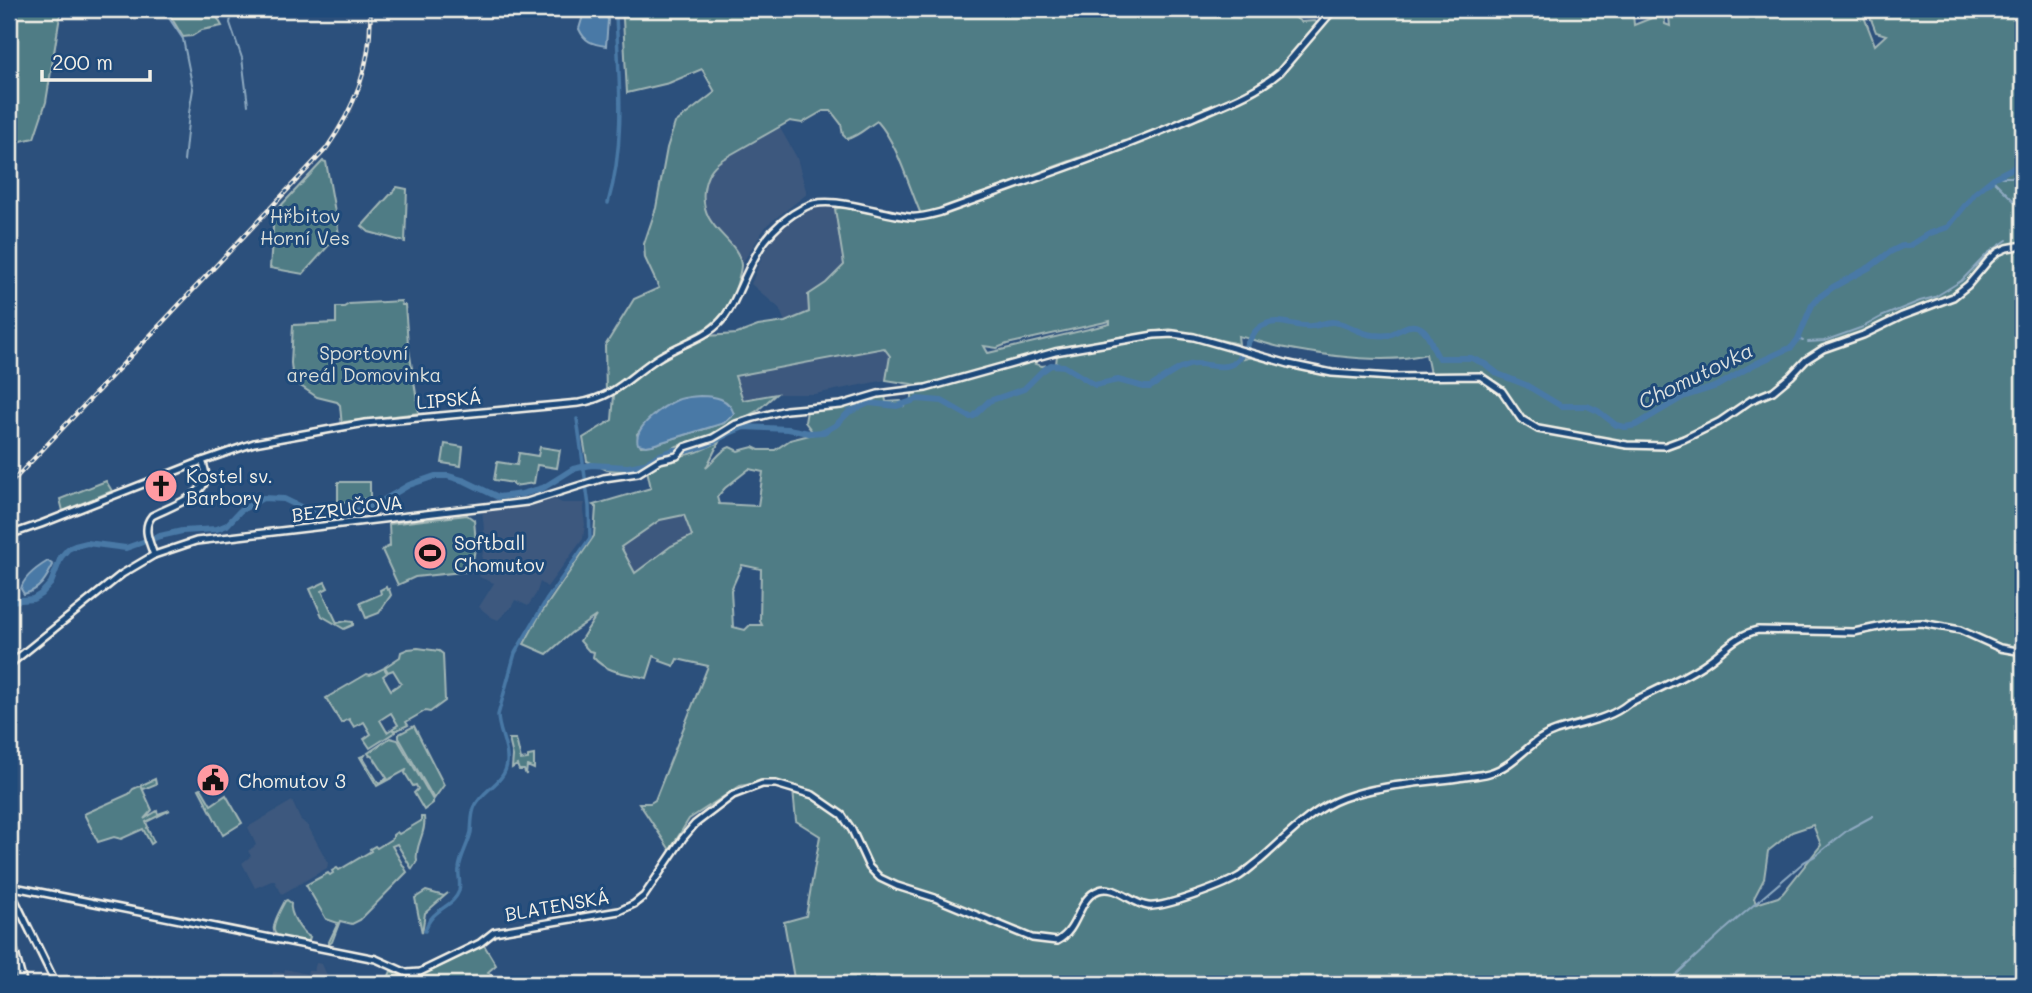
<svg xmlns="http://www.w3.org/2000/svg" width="2032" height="993" font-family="Mali,sans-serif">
<rect width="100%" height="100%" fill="#2c507c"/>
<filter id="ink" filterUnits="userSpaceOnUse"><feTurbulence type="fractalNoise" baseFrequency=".0143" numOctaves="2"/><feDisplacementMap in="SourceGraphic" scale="14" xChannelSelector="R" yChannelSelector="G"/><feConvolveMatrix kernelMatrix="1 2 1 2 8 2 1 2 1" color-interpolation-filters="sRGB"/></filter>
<g filter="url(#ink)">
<!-- built -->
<g fill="#3c587e">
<polygon points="367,9 372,9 373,23 367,72 352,112 328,151 9,489 9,481 324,147 347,110 357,84 367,39"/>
<polygon points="780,128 797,158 807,194 767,225 741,265 734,249 706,214 703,199 705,186 709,172 714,165"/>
<polygon points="834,205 844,265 826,283 808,295 810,312 785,322 779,308 751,284 763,254 779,230 811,209"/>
<polygon points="884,348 890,356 886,380 815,394 776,394 743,400 734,376"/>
<polygon points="554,499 562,503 585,503 583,511 585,524 583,539 547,587 540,582 536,594 528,606 515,600 512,606 498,620 491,617 479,607 494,583 479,577 485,539 482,509"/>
<polygon points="685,515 692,536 671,546 635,574 620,547 660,520"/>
<polygon points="292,801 300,819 308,826 328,863 327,868 282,894 274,880 255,888 242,863 251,856 248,851 256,845 248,827"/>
<polygon points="316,963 322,964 331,984 271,984 273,972 284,973 285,969 307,974 308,971 314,971"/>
</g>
<!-- green -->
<g fill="#507c85" stroke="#a2b6b6" stroke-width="2" fill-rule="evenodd">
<polygon points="9,9 61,10 46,102 34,138 9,144"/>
<polygon points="166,9 222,9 216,15 222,26 202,30 192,36 183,37"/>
<path d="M619 9H1284L1301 22 1315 21 1318 24 1278 70 1270 77 1239 94 1170 124 940 209 923 214 920 212C908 184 897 143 877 121 867 127 859 136 847 139L843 135 841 124 831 111H823L802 123 790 121 723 159C711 167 706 176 704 190 699 230 739 238 741 265 741 272 734 295 731 301 716 331 684 337 658 354 640 365 625 381 606 392L605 346 634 299 659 288 645 258 644 244 656 208 667 148 675 123 715 92 702 69 669 83 627 93 623 19Z"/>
<path d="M1338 9H1626L1633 13 1634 25 1664 13 1665 24 1670 26 1668 9H1861L1875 45 1886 35 1876 32 1867 9H2023V243L2006 246 1967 284 1952 296 1879 327 1822 347 1772 389 1718 421 1664 444 1627 443 1538 427 1522 418 1503 389 1480 375 1430 374 1426 354C1386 365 1321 355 1280 347 1266 344 1252 339 1238 336L1239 344 1170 329 1061 347 918 389 917 385 886 380 890 356 884 348 735 376 743 400 776 394 757 411 713 435 677 446 638 468 624 471 607 470 587 461 583 438 612 420 614 395 655 364 706 336 737 334 758 326 785 322 809 312 808 295 826 283 844 265 835 209 841 207C875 214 908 224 942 215 1027 184 1114 155 1198 119 1226 106 1258 95 1283 74ZM1110 321V324L988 353 984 346 997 348 1007 344ZM652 417 724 423 652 445 641 446 637 434Z"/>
<polygon points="323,161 326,162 339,234 303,274 270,268 274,213"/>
<polygon points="397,187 407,189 405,242 369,232 362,226"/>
<path d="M2023 246V650L2001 646 1961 628 1922 622 1854 631 1758 629 1747 631 1725 644 1702 663 1628 701 1605 716 1554 729 1541 735 1513 759 1490 771 1344 796 1320 807 1238 875 1209 889 1151 904 1140 902 1110 887 1101 886 1091 891 1068 930 1056 939 1032 936 881 877 870 866 843 814 814 793 774 780 740 786 689 819 670 850 639 803H650L655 800 708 666 677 659 674 666 660 661 661 659 654 656 647 678C629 674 606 673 593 657L594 652 589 651 580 641 596 616 571 633 547 654 524 644 538 618 594 536 596 507 593 505 651 488 647 470 660 461 697 452 719 442 706 468C714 462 720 450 730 447L738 451 753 447 759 450H775L790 440 814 434 805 422 807 411 842 407 885 394 886 402 901 401 904 406 912 399V394L928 391 1038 359 1035 364 1042 366 1056 364 1057 355 1060 354 1164 336 1196 340 1245 353 1244 359 1255 356 1332 375 1480 378 1501 392 1526 425C1573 435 1624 453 1672 445L1773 392 1807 361 1824 350 1863 337 1902 318 1953 298 1999 253 2007 249ZM749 469 763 472 758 506 719 504 717 497 725 488ZM684 515 692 536 671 546 635 573 621 547 660 520ZM742 565 761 569 760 621 762 625H750L745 630 733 627 731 590Z"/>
<polygon points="401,301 402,305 405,305 408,343 419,413 344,422 344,427 342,427 340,405 337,402 317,397 293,381 291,363 293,325 336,323 336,307 344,307 349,304"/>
<polygon points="445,444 463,447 461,466 442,463"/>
<polygon points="540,447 560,450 557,468 537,465 534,483 514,486 513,483 494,480 497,462 517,465 519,453 538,456"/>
<polygon points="106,481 112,491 63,511 60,499"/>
<polygon points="338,482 370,482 370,499 357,499 357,502 338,502"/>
<polygon points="467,515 474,520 476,543 471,571 415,577 398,585 382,550 390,546 389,524"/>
<polygon points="325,582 328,588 322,591 337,623 346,621 353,622 353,625 344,629 322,616 310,589"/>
<polygon points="386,587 387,590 389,589 391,595 379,613 366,618 360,603 381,594 380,590"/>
<path d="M1922 625 1960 632 2023 654V984H795L784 922 806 916 820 836 796 821 793 790 812 797 840 817 879 880 934 899 1031 940 1057 943 1071 933 1085 904 1093 895 1102 890 1109 891 1139 906 1151 908 1210 892 1240 878 1322 810 1345 799 1370 793 1491 775 1533 745 1555 733 1606 720 1620 713 1630 705C1654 692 1681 682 1703 667 1722 655 1736 637 1758 632L1855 634 1894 626ZM1813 825 1821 845 1783 893 1778 897 1756 904 1754 898 1764 879 1768 851 1792 832Z"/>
<polygon points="418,648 439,651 443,654 445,701 430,712 425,711 406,722 408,725 395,731 393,728 398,725 391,713 380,720 387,732 392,729 395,732 370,748 364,739 371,734 364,722 354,727 349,719 341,723 326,698 367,674 370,675 384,668 387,673 383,676 391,690 401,683 393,670 388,672 385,667 400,657 401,652 408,649"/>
<polygon points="414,726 444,785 434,799 399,738 399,734"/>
<polygon points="390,738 398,740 433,800 433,803 424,810 414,793 418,789 416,785 413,786 405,773 406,770 377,786 360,757 365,755 363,758 379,784 387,778 372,755 370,756 368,753"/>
<polygon points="509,739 516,739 521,760 528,759 528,756 534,755 534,769 527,766 526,775 524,770 519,770 517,765 512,768 513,756"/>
<polygon points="155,779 156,784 144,789 142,788 152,810 144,819 157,811 158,814 170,810 146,822 148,827 147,828 154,842 151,844 143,829 121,839 114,837 98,842 84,814 129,794 133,789"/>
<polygon points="201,788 211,805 226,795 242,823 223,835 199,789"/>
<path d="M421 817H424C427 833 414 846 417 861L412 869 397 844 392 846 407 872 360 920 352 924 340 921 332 942 327 946 338 923 326 919 306 885 328 873 330 875 333 873 332 871 337 868 339 870 371 851 370 849 375 846 377 848 393 838V835L397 832 399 834 421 821Z"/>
<polygon points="426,891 444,896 448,893 425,913 422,933 415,898"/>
<path d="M287 900 291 903C289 913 301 933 310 937L308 943C271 936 265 938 285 901Z"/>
<polygon points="484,945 496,965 488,972 500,983 385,984 367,981 366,979 353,977 387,981 391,971 405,978 416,978"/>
</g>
<!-- water -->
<g fill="#4979a6" stroke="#8da9c0" stroke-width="2">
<path d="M585 9H604L608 20 606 46C592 44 585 42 579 29Z"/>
<path d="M700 396C715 396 729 398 734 414L724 423 652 445 646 446 638 444C632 428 663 406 677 400 684 397 692 397 700 396Z"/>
<path d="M48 561 53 565C46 579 40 590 24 594L21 589C23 578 38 567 48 561Z"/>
</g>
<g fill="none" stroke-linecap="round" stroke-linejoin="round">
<!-- stream -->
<g stroke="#8da9c0" stroke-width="2">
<polyline points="163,9 183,39 193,89 189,113 184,161"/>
<polyline points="218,9 232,13 230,23 242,58 248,105"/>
<polyline points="1995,177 2023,177"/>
<polyline points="1992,179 2020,207"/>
<polyline points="1798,339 1803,341"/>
<polyline points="1808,342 1824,341 1863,327 1881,317 1920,301 1935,297 1961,281 1988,253 2007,240"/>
<polyline points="1666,984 1721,933 1804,862 1815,856 1849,829 1873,816"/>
</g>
<!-- canal -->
<g stroke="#4979a6" stroke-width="3.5">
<path d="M608 203C626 142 619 78 616 16L611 9"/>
<path d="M425 931C431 908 453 908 459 891 461 883 458 876 459 869 460 857 468 845 471 832 472 824 471 814 475 806 483 789 505 783 507 763 509 747 498 731 498 715L515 653 547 599 590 538 589 506 577 419"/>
</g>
<!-- river -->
<path stroke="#4979a6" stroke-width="6" d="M9 601 33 599 41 594 51 583 61 557 68 549 75 546 87 543 126 548 160 536 182 531 217 529 227 525 240 511 263 498 284 499 321 517H337L377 504 409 485 435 476H448L465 481 498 497 522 494 543 488 573 469 591 465 628 467 644 464 657 456 674 450 687 451 707 445 729 433 744 427 788 429 809 433 824 432 836 425 849 412 869 403 897 406 918 399 942 401 970 417 974 416 989 401 1024 389 1041 372 1051 365 1064 366 1095 385 1118 380 1144 387H1150C1164 379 1182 363 1198 364 1208 364 1220 369 1230 365 1245 360 1247 332 1264 325 1280 317 1295 328 1311 326 1318 326 1325 322 1332 322 1346 322 1359 334 1373 335 1378 335 1384 336 1389 335 1399 332 1408 322 1419 327 1431 332 1431 349 1439 358H1471L1485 364 1498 374 1526 385 1561 406H1587L1598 411 1616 425 1625 427 1636 425 1683 397 1717 386 1755 364 1792 347 1798 339 1812 305 1818 298 1833 287 1870 267 1890 252 1902 246H1909L1928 234 1948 227 1975 193 1995 177 2023 163"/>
<defs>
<g id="tertiary">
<path d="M9 535 41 524 202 461 254 443 365 423 579 403C617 397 631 374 661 356 680 344 706 338 721 321 730 312 735 299 740 288 756 252 768 226 805 207 829 193 881 215 910 217 921 218 930 215 941 212 1026 181 1113 153 1196 116 1224 104 1256 93 1280 72L1334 9"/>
<path d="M154 555C149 541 142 528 152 516 167 508 205 496 206 477 206 472 204 466 202 461"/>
<polyline points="9,665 122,574 154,555 196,541 527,502 604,478 638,473 659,460 677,456 685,447 713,438 736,424 754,418 786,410 841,405 878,394 926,388 1055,352 1154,335 1173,334 1194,337 1289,364 1332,373 1391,377 1480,376 1502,391 1521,419 1538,429 1627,445 1665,446 1684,439 1719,422 1751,400 1773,391 1791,376 1806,360 1823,349 1863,335 1902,316 1953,297 1968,285 1989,260 1998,252 2007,248 2023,245"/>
<path d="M9 886 376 959 407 973 420 972 480 943 494 932 601 914 619 911 634 904 644 896 683 838 695 824 733 795 762 784H776L813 795 842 815 852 830 869 867 880 878 897 886 935 898 1032 938 1057 941C1080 929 1077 898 1099 890 1115 884 1132 904 1148 906 1164 908 1222 886 1238 877 1245 873 1252 866 1259 861 1285 839 1310 810 1343 798 1378 785 1422 783 1458 778 1468 776 1479 776 1489 773 1516 766 1530 739 1556 731 1582 722 1607 721 1629 703 1653 691 1680 680 1703 665 1722 653 1735 635 1758 630L1854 632 1893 624 1922 623 1960 630 2000 648 2023 652"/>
<polyline points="9,888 56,984"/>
</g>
<polyline id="trunk" points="9,937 22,984"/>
</defs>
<!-- tertiary casing -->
<use href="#tertiary" stroke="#f4f1e8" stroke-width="10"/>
<!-- trunk casing -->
<use href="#trunk" stroke="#f4f1e8" stroke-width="13"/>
<!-- tertiary -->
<use href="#tertiary" stroke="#1f4a7a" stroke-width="5"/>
<!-- trunk -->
<use href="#trunk" stroke="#1f4a7a" stroke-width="8"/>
<defs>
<g id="rail">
<path d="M9 485 326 149C355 108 373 60 370 9"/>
<polyline points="9,974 12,984"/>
</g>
</defs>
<!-- rail casing -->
<use href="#rail" stroke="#f4f1e8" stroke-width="4.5"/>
<!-- rail -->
<use href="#rail" stroke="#1f4a7a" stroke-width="2" stroke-dasharray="5" stroke-linecap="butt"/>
</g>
</g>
<!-- icons -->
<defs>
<symbol id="church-disc" viewBox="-11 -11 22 22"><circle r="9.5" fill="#ff9aa2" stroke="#1f4a7a"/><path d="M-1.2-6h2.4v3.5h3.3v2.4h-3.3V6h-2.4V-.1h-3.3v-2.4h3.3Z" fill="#111"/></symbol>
<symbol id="stadium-disc" viewBox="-11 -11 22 22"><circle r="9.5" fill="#ff9aa2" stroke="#1f4a7a"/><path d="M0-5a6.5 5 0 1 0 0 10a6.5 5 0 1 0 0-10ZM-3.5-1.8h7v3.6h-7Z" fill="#111"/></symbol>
<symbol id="civic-disc" viewBox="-11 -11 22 22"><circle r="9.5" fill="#ff9aa2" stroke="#1f4a7a"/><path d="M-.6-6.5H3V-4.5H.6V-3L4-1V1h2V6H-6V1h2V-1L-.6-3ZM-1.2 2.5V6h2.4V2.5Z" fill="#111"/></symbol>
</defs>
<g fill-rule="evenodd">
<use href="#church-disc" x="142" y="467" width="38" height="38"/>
<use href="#stadium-disc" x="411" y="534" width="38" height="38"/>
<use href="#civic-disc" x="194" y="761" width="38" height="38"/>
</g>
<g text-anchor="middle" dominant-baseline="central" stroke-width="6" stroke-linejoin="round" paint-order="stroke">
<!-- park labels -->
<g font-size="19" fill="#dbdfd9" stroke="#1f4a7a">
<text x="305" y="215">Hřbitov<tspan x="305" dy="22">Horní Ves</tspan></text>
<text x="364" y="352">Sportovní<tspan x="364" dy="22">areál Domovinka</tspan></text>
</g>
<!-- street labels -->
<g font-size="19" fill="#f4f1e8" stroke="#1f4a7a">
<text transform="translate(449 399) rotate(-5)">LIPSKÁ</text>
<text transform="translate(347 508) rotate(-7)">BEZRUČOVA</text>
<text transform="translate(557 905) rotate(-10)">BLATENSKÁ</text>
</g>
<!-- poi labels -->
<g font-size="19" fill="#f4f1e8" stroke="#1f4a7a" text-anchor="start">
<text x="186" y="475">Kostel sv.<tspan x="186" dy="22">Barbory</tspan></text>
<text x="454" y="542">Softball<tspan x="454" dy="22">Chomutov</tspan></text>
<text x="238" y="780">Chomutov 3</text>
</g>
<!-- water labels -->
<g font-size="21" font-style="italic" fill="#dadfde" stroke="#1f4a7a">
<text transform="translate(1695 375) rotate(-26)">Chomutovka</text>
</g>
</g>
<!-- margin -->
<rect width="2032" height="993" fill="none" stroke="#1f4a7a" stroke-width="35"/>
<rect x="18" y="18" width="1997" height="958" fill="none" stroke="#f4f1e8" stroke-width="2.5" filter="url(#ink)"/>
<!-- scale -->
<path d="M42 70v10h108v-10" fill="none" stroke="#f4f1e8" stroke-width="3.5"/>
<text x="52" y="70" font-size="21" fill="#f4f1e8" stroke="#1f4a7a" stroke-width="5" paint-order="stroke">200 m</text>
</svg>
